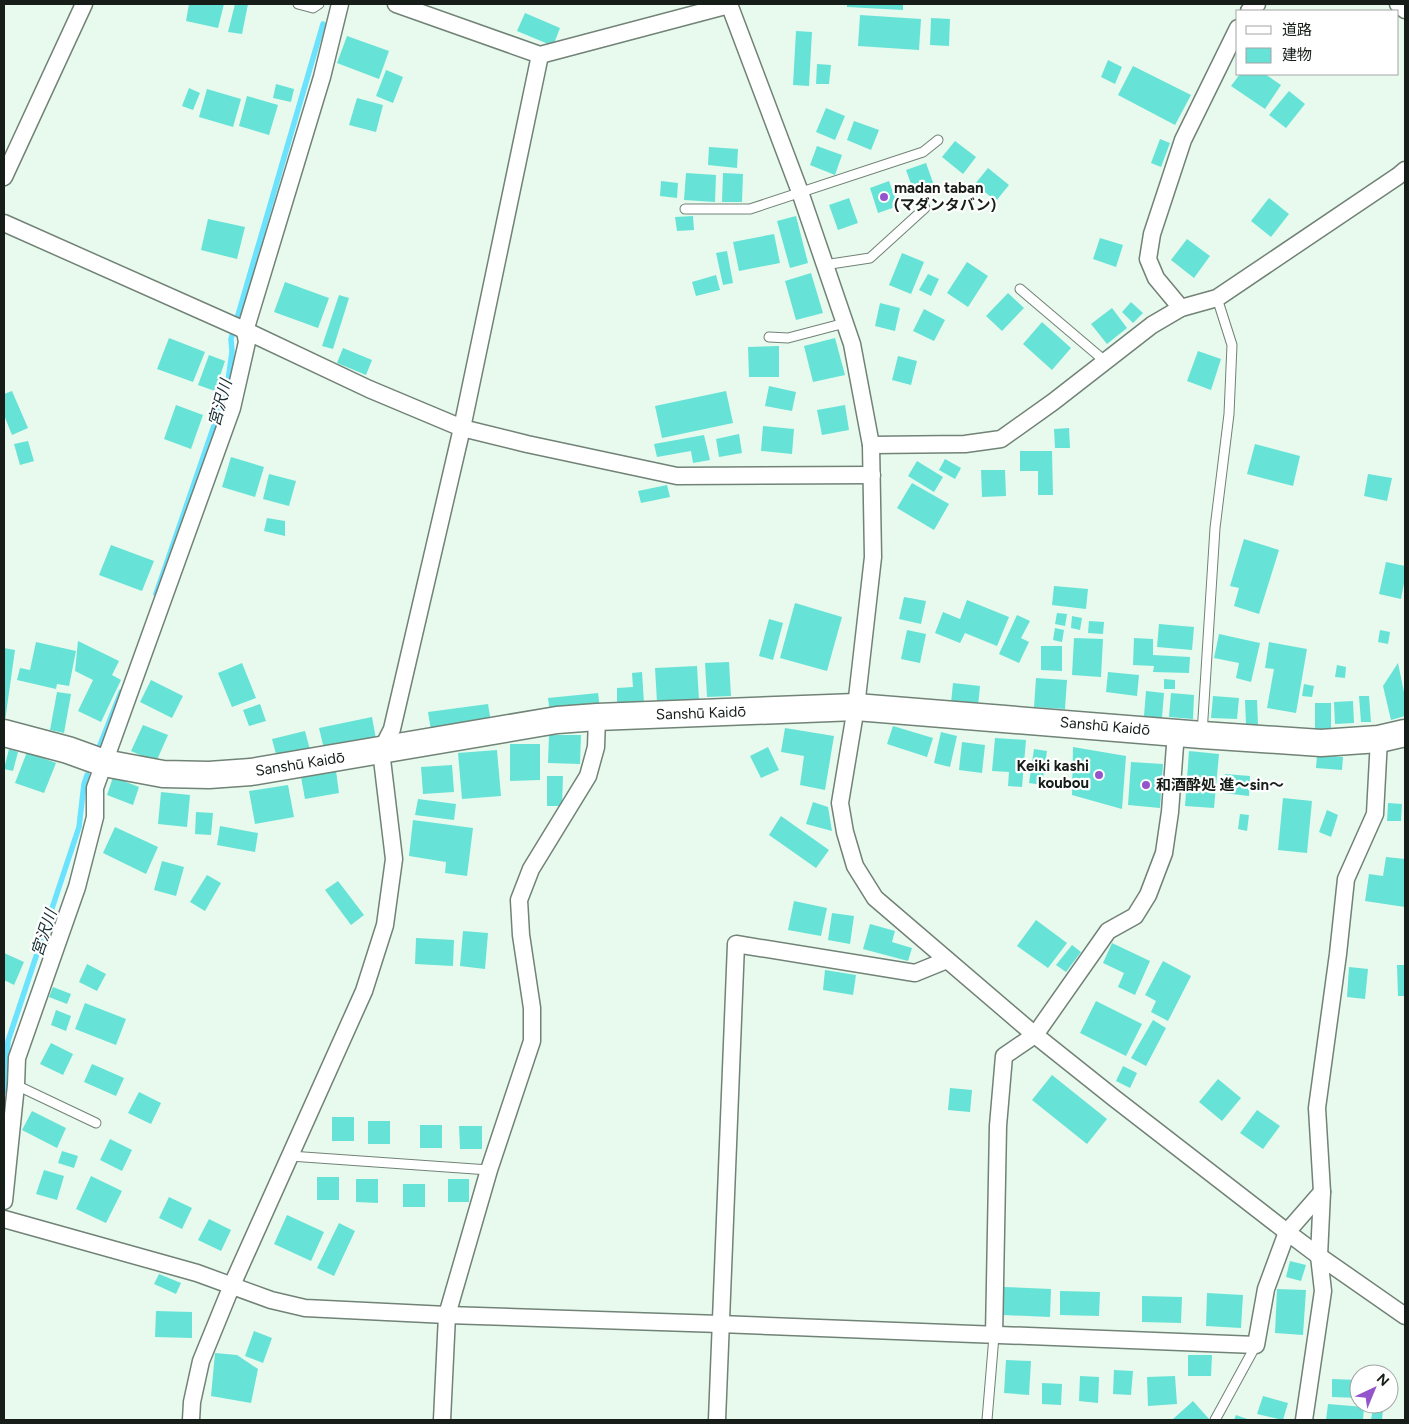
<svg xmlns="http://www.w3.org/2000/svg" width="1409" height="1424" font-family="Figtree,'Noto Sans JP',sans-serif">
<rect width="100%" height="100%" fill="#e7faed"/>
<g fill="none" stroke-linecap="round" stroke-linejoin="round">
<!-- stream -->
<g stroke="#6be2fe" stroke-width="5.5">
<polyline points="156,594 227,388 232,352 231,339 323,24"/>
<polyline points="100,745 121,692"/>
<polyline points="4,1091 8,1041 79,827 84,784 87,775"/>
</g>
</g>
<!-- building -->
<g fill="#66e3d6">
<polygon points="189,4 224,4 218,28 186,21"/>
<polygon points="235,4 248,4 242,34 228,32"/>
<polygon points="847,4 903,4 903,10 847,7"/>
<polygon points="525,13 560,28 553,46 517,31"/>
<polygon points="860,15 921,19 919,50 858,46"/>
<polygon points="931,18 950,19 949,46 930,45"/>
<polygon points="796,31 812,32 809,86 793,85"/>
<polygon points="347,36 389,51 379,79 337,63"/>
<polygon points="1108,60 1122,67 1115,84 1101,77"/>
<polygon points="817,64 831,65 829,84 816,84"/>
<polygon points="1133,66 1191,95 1175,125 1118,95"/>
<polygon points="386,70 403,77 393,103 376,96"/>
<polygon points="1240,74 1265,74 1281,85 1265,109 1231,86"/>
<polygon points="276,84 294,89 291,102 273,98"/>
<polygon points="189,88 200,93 193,110 182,106"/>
<polygon points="207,89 241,99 233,127 199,117"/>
<polygon points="1289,91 1305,104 1286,128 1269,115"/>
<polygon points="247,96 278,105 269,135 239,126"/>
<polygon points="357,98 383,105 376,132 349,125"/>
<polygon points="826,108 845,116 835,140 816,132"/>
<polygon points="854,121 879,130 871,150 847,140"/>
<polygon points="1160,139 1170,143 1161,167 1151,163"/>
<polygon points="955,141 976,157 963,174 942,157"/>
<polygon points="817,146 842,155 835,175 810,165"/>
<polygon points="709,147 738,149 737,168 708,165"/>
<polygon points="926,163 935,188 915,195 906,170"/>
<polygon points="988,168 1009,185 996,201 975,184"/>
<polygon points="686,173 716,175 715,202 684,200"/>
<polygon points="723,173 743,174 742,202 722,202"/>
<polygon points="661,181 678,183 677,198 660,196"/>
<polygon points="889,181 898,206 878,213 870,188"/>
<polygon points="849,198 858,223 838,230 829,205"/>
<polygon points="1269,198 1289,214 1271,237 1251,221"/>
<polygon points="693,216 694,230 677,231 675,217"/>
<polygon points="796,216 808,263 790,268 777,221"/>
<polygon points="208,219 245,227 237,259 201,250"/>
<polygon points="774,234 780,263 739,271 733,242"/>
<polygon points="1100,238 1123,245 1116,267 1093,259"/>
<polygon points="1187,239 1210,256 1194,278 1171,260"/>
<polygon points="727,251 733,283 723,285 716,253"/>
<polygon points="902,253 924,262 911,294 889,285"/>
<polygon points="967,262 988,276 968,307 947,293"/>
<polygon points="811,273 823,313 796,320 785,281"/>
<polygon points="928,274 939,279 931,296 919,290"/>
<polygon points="716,275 720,290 696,296 692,282"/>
<polygon points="285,282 329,298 318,328 274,312"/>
<polygon points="1008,293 1024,308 1002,331 986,316"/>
<polygon points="339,295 349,298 333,349 322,346"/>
<polygon points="1131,302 1143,313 1133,323 1122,312"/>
<polygon points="880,303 900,308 895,331 875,326"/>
<polygon points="1112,308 1127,328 1107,344 1091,324"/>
<polygon points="924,309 945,320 934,341 913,331"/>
<polygon points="1042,322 1071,348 1052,370 1023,344"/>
<polygon points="169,338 205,352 193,382 157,369"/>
<polygon points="835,338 845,375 813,382 804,346"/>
<polygon points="779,346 779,377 749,377 748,347"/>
<polygon points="343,348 372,360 366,375 337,363"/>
<polygon points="1198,351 1221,359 1211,390 1187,381"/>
<polygon points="209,355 225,361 215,391 198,385"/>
<polygon points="898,356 917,361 911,385 892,380"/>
<polygon points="769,386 796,392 792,411 765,406"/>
<polygon points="12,391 28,428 12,435 4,415 4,394"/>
<polygon points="726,391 733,423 662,438 655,406"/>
<polygon points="176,405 203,415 191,449 164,439"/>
<polygon points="845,405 849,430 822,435 817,410"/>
<polygon points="763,426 794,429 792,454 761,451"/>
<polygon points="1069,428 1070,448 1055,448 1054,429"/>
<polygon points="739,434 742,453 719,457 716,439"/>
<polygon points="704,435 710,460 693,463 691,451 657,457 654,444"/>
<polygon points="28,441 34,461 20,465 14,444"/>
<polygon points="1255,444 1300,456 1293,486 1247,474"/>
<polygon points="1020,451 1052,451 1053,495 1038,495 1038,471 1020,471"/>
<polygon points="231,457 264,467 255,497 222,487"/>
<polygon points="945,459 961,468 955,479 939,470"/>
<polygon points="917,461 943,477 934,492 908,476"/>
<polygon points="981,470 1005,470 1006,496 982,497"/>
<polygon points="269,474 296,481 289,506 263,499"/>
<polygon points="1368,474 1392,478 1387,501 1364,496"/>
<polygon points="912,483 949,504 934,530 897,508"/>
<polygon points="667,485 670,497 641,503 638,491"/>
<polygon points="267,518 285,521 285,536 264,531"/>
<polygon points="1244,539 1279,550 1259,614 1234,606 1239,588 1230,586"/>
<polygon points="111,545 154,561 142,591 99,575"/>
<polygon points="1386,562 1405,566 1405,578 1401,599 1379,594"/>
<polygon points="1054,586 1088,589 1086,609 1052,605"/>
<polygon points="904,597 926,601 921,624 899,619"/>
<polygon points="967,600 1009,617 997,646 965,633 960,643 935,633 943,612 960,619"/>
<polygon points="795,603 842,617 827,671 780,658"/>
<polygon points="1057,613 1067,614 1065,626 1055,624"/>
<polygon points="1017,615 1030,621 1021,638 1029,642 1019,663 999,654"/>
<polygon points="1072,616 1082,618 1080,630 1071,628"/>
<polygon points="769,619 783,623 773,660 759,656"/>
<polygon points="1089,621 1104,622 1103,634 1088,633"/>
<polygon points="1159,624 1194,627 1192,650 1157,647"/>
<polygon points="1055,628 1064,630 1062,642 1053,640"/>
<polygon points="907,630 926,634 920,663 901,659"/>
<polygon points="1380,630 1390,632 1388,644 1378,642"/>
<polygon points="1219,634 1260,643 1251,682 1236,678 1239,663 1214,658"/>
<polygon points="1074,638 1103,639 1101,677 1072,675"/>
<polygon points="1134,638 1153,639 1153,655 1190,657 1189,673 1153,672 1154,666 1133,665"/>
<polygon points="78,641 119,661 112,675 121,680 101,722 78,711 93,680 75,671"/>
<polygon points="36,642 76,651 69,686 57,684 56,689 17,680 20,668 30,670"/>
<polygon points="1269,642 1307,649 1296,713 1267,708 1274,669 1265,668"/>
<polygon points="1041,646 1062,646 1062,671 1041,670"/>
<polygon points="4,648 15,650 5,721 4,721"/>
<polygon points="729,662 731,696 707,697 705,663"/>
<polygon points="242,663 256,698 232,707 218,673"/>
<polygon points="1398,663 1405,697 1405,716 1391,720 1383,686"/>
<polygon points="1337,665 1346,667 1345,678 1335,677"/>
<polygon points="697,666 699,700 657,702 655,668"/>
<polygon points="642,672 644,703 617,704 617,688 633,687 632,673"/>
<polygon points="1108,672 1139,675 1137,696 1106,692"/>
<polygon points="1036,678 1067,680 1065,709 1034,707"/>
<polygon points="1164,679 1175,680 1175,689 1164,689"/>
<polygon points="151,680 183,696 172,718 140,702"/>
<polygon points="953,683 980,686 978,706 951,703"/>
<polygon points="1304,684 1314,686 1312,697 1302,696"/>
<polygon points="1146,691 1164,693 1162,718 1144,716"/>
<polygon points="57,692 71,694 64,733 50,730"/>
<polygon points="598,693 600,709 550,713 548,698"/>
<polygon points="1171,693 1194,695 1193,719 1169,717"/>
<polygon points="1213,696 1239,698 1237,719 1211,718"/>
<polygon points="1359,696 1369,696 1371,722 1361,722"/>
<polygon points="1245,700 1257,700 1258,725 1246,725"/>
<polygon points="1353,701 1354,723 1335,724 1334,702"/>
<rect x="1315" y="703" width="16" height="26"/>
<polygon points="260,704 266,721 249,726 243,710"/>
<polygon points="488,704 491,722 431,730 428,712"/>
<polygon points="372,717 376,739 324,749 319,728"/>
<polygon points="143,725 168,735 156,762 131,751"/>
<polygon points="893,726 933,738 927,757 887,744"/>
<polygon points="785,728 834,736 825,790 800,785 804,756 781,752"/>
<polygon points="305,731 310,750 277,758 272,739"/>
<polygon points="941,732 957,736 950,767 934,763"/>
<polygon points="549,735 581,735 580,764 548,763"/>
<polygon points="995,738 1026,740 1022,787 1008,786 1009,772 992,771"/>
<polygon points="962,742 985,745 982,773 959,770"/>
<polygon points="510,744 540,744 540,780 510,781"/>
<polygon points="768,747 779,770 761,778 750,756"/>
<polygon points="1073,747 1126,756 1122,809 1072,795"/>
<polygon points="9,749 18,752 13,771 4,769"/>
<polygon points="1034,749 1047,751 1042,785 1029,783"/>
<polygon points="497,750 501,796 462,799 458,753"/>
<polygon points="1189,751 1219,754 1214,808 1185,806"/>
<polygon points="27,752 56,763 44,793 15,783"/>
<polygon points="1317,755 1343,757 1342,770 1316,768"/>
<polygon points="1131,762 1163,764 1160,808 1128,805"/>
<polygon points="452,765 454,792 423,794 421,767"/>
<polygon points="336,771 339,793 305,799 301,777"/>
<polygon points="1225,774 1250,776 1249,796 1223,793"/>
<polygon points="547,776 563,776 562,806 547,806"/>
<polygon points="113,777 139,787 133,805 107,795"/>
<polygon points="288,785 294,817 255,824 249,791"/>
<polygon points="161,792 190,795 187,827 158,824"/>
<polygon points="1283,798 1312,801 1307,853 1278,850"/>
<polygon points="418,799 456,804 454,820 415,815"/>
<polygon points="813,802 828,807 832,831 806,824"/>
<polygon points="1388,803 1402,804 1401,821 1387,821"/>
<polygon points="1327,810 1338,815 1331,837 1319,832"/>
<polygon points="196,812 213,813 211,835 195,834"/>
<polygon points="1240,814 1249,815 1247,831 1238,829"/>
<polygon points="781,816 829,850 816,868 769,835"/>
<polygon points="413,820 473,828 467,876 445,873 446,862 409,856"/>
<polygon points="220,826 258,833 255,852 217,845"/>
<polygon points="115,827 158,847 146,874 103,853"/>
<polygon points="1386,857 1405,859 1405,907 1365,901 1369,874 1383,876"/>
<polygon points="162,861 184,867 176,896 154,890"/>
<polygon points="207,875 221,883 205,911 190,902"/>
<polygon points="338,881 364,915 351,925 325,890"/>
<polygon points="794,901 827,908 821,936 788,930"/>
<polygon points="832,913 854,916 850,944 828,940"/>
<polygon points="1036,920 1067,943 1048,968 1017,946"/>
<polygon points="870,924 895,931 892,942 912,948 908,961 863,949"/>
<polygon points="463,931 488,933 485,969 460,966"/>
<polygon points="416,938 454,940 453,966 415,964"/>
<polygon points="1112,943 1150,961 1135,995 1118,987 1124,973 1103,963"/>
<polygon points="1072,945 1081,952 1066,972 1056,965"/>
<polygon points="4,953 24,962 14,985 4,980"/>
<polygon points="1163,961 1191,976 1168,1021 1151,1012 1156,1001 1145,995"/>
<polygon points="87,964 106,974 97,991 79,982"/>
<polygon points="1397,965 1405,965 1405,996 1398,996"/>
<polygon points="1349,967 1368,969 1365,999 1347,997"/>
<polygon points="825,970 856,975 853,995 823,990"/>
<polygon points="53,987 71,994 67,1004 49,997"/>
<polygon points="1096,1001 1142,1024 1126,1056 1080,1033"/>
<polygon points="85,1003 126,1019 116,1045 75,1029"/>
<polygon points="56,1010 71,1016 66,1031 51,1025"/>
<polygon points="1153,1020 1166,1028 1146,1066 1131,1058"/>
<polygon points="51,1043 73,1054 63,1075 40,1064"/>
<polygon points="92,1064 124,1078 116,1096 84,1082"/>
<polygon points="1123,1066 1137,1073 1130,1088 1116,1081"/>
<polygon points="1052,1075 1107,1119 1087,1144 1032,1100"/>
<polygon points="1218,1079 1241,1098 1222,1121 1199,1102"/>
<polygon points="950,1088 972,1090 970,1112 948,1110"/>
<polygon points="139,1092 161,1103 151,1124 128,1113"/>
<polygon points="1257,1110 1280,1126 1263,1149 1240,1133"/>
<polygon points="32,1111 66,1128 57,1148 22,1130"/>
<rect x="332" y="1117" width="22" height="24"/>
<rect x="368" y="1121" width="22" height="23"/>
<rect x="420" y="1125" width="22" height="23"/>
<polygon points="459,1126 482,1126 482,1149 460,1149"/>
<polygon points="110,1139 132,1150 122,1171 100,1160"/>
<polygon points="62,1151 78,1156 74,1168 58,1163"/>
<polygon points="44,1170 64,1176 57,1200 36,1194"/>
<polygon points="91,1176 122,1191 106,1223 76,1209"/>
<rect x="317" y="1177" width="22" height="23"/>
<polygon points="356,1179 378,1179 378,1203 356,1202"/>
<rect x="448" y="1179" width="21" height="23"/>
<rect x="403" y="1184" width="22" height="23"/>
<polygon points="169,1197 192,1208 182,1229 159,1218"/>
<polygon points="287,1215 324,1232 311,1261 274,1244"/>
<polygon points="209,1219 231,1230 221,1251 198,1240"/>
<polygon points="339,1223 355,1231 334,1276 317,1268"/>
<polygon points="1290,1261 1306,1265 1301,1281 1286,1277"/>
<polygon points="159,1274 181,1283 176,1294 154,1284"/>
<polygon points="1004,1287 1051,1289 1050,1317 1003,1315"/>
<polygon points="1277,1289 1306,1290 1303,1335 1275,1333"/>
<polygon points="1060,1291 1100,1292 1099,1316 1060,1315"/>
<polygon points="1207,1293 1243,1295 1241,1328 1206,1326"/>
<polygon points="1142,1296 1182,1297 1181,1323 1142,1322"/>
<polygon points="156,1311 192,1312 192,1338 155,1337"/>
<polygon points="254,1331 272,1338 263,1363 245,1356"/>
<polygon points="215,1353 237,1355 258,1369 251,1403 211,1396"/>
<polygon points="1188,1355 1212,1355 1211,1376 1188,1376"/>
<polygon points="1006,1360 1031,1361 1029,1395 1004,1393"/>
<polygon points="1114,1370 1133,1371 1131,1395 1113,1394"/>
<polygon points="1080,1376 1099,1377 1098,1403 1079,1401"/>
<polygon points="1175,1376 1177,1404 1148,1406 1147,1377"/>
<polygon points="1332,1379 1359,1380 1359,1398 1332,1397"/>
<polygon points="1042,1383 1062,1384 1061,1405 1042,1404"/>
<polygon points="1263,1396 1288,1403 1283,1420 1257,1414"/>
<polygon points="1193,1401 1209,1419 1207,1420 1172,1420"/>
<polygon points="1328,1404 1364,1407 1363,1420 1326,1420"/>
<polygon points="1373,1408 1383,1409 1382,1420 1371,1420"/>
<polygon points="1236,1415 1250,1420 1234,1420"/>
</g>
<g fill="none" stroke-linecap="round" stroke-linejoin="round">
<defs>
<g id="lane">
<polyline points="298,4 313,8 319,4"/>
<polyline points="685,209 750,209 923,152 938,140"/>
<polyline points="824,265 870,258 925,208"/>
<polyline points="1020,289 1106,362"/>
<polyline points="769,337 788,338 845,323"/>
<polyline points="1202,734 1215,528 1229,414 1232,345 1217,298"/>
<polyline points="16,1085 96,1123"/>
<polyline points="290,1156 489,1170"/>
<polyline points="987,1420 994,1336"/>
<polyline points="1215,1420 1256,1345"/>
</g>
<g id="street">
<polyline points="396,4 540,55 729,5"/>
<polyline points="729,4 800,192 852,344 871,445 873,557 856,707 840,803 845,832 855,866 875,898 1035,1035 1114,1098 1287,1232 1319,1256 1405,1316"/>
<polyline points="1398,4 1405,10"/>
<polyline points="1249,11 1257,4"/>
<polyline points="4,177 84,4"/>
<polyline points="4,223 240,328 369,389 462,428 527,444 677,476 872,475"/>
<polyline points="1181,308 1156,278 1148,259 1152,234 1183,140 1238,28"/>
<polyline points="871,445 965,444 1001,439 1053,402 1152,325 1181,308 1217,298 1398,176 1405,170"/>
<polyline points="4,1201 16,1085 17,1058 77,887 95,817 95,788 232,408 247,342 245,331 322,77 340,4"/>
<polyline points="4,1219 197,1273 271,1300 305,1308 447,1315 720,1324 1256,1345 1266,1289 1287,1232 1322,1192"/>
<polyline points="994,1336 998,1126 1004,1056 1035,1035 1108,931 1135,916 1148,895 1164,853 1170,812 1176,732"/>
<polyline points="191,1420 192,1402 201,1361 232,1285 364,991 385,925 394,859 381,751 392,729 462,428 540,55"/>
<polyline points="442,1420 447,1315 489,1170 532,1041 532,1008 521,935 519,900 531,869 588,776 596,747 597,717"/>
<polyline points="717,1420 736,944 915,973 947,960"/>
<polyline points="1304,1420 1323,1291 1319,1256 1322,1192 1317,1108 1338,954 1346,879 1375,814 1379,739"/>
</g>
<polyline id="primary" points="4,733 68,750 104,763 163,774 209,775 251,772 557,720 597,717 856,707 1202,735 1321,743 1379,739 1405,733"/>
</defs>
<!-- lane casing -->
<use href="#lane" stroke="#718276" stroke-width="11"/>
<!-- street casing -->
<use href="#street" stroke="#718276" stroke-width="19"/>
<!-- primary casing -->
<use href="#primary" stroke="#718276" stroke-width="29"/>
<!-- lane -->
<use href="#lane" stroke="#fff" stroke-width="9"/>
<!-- street -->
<use href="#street" stroke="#fff" stroke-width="16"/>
<!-- primary -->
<use href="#primary" stroke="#fff" stroke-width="26"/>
</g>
<!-- markers -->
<g fill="#9455cc" stroke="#fff" stroke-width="2">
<circle cx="884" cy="197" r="5"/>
<circle cx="1099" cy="775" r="5"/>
<circle cx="1146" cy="785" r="5"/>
</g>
<g text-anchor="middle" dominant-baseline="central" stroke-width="4.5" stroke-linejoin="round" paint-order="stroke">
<!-- poi labels -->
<g font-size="15" font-weight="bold" fill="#171e19" stroke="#fff" text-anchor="start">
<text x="894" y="188">madan taban<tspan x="894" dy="17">(マダンタバン)</tspan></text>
<text x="1089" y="766" text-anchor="end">Keiki kashi<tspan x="1089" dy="17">koubou</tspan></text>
<text x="1156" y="785">和酒酔処 進〜sin〜</text>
</g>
<!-- street labels -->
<g font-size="15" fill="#171e19" stroke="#fff">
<text transform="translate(701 713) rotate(-2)">Sanshū Kaidō</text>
<text transform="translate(1105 726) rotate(5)">Sanshū Kaidō</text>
<text transform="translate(300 764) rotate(-9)">Sanshū Kaidō</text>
</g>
<!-- water labels -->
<g font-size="16" font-style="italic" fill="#1a2f34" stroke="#fff">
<text transform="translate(220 403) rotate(-75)">宮沢川</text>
<text transform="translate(44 933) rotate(-72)">宮沢川</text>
</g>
</g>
<!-- border -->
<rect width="1409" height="1424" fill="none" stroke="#171e19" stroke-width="10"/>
<!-- legend -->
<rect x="1236" y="10" width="162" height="65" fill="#ffffff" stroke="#a2a5a3"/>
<rect x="1246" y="26" width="25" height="8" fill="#ffffff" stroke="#a2a5a3"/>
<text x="1282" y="35" font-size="15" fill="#171e19">道路</text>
<rect x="1246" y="48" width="25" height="15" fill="#66e3d6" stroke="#a2a5a3"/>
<text x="1282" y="60" font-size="15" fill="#171e19">建物</text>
<!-- north arrow -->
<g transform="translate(1374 1389) rotate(44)"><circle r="24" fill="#ffffff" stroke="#a2a5a3"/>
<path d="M0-4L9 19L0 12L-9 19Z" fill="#9455cc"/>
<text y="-8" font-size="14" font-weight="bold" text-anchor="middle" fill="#171e19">N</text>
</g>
</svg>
